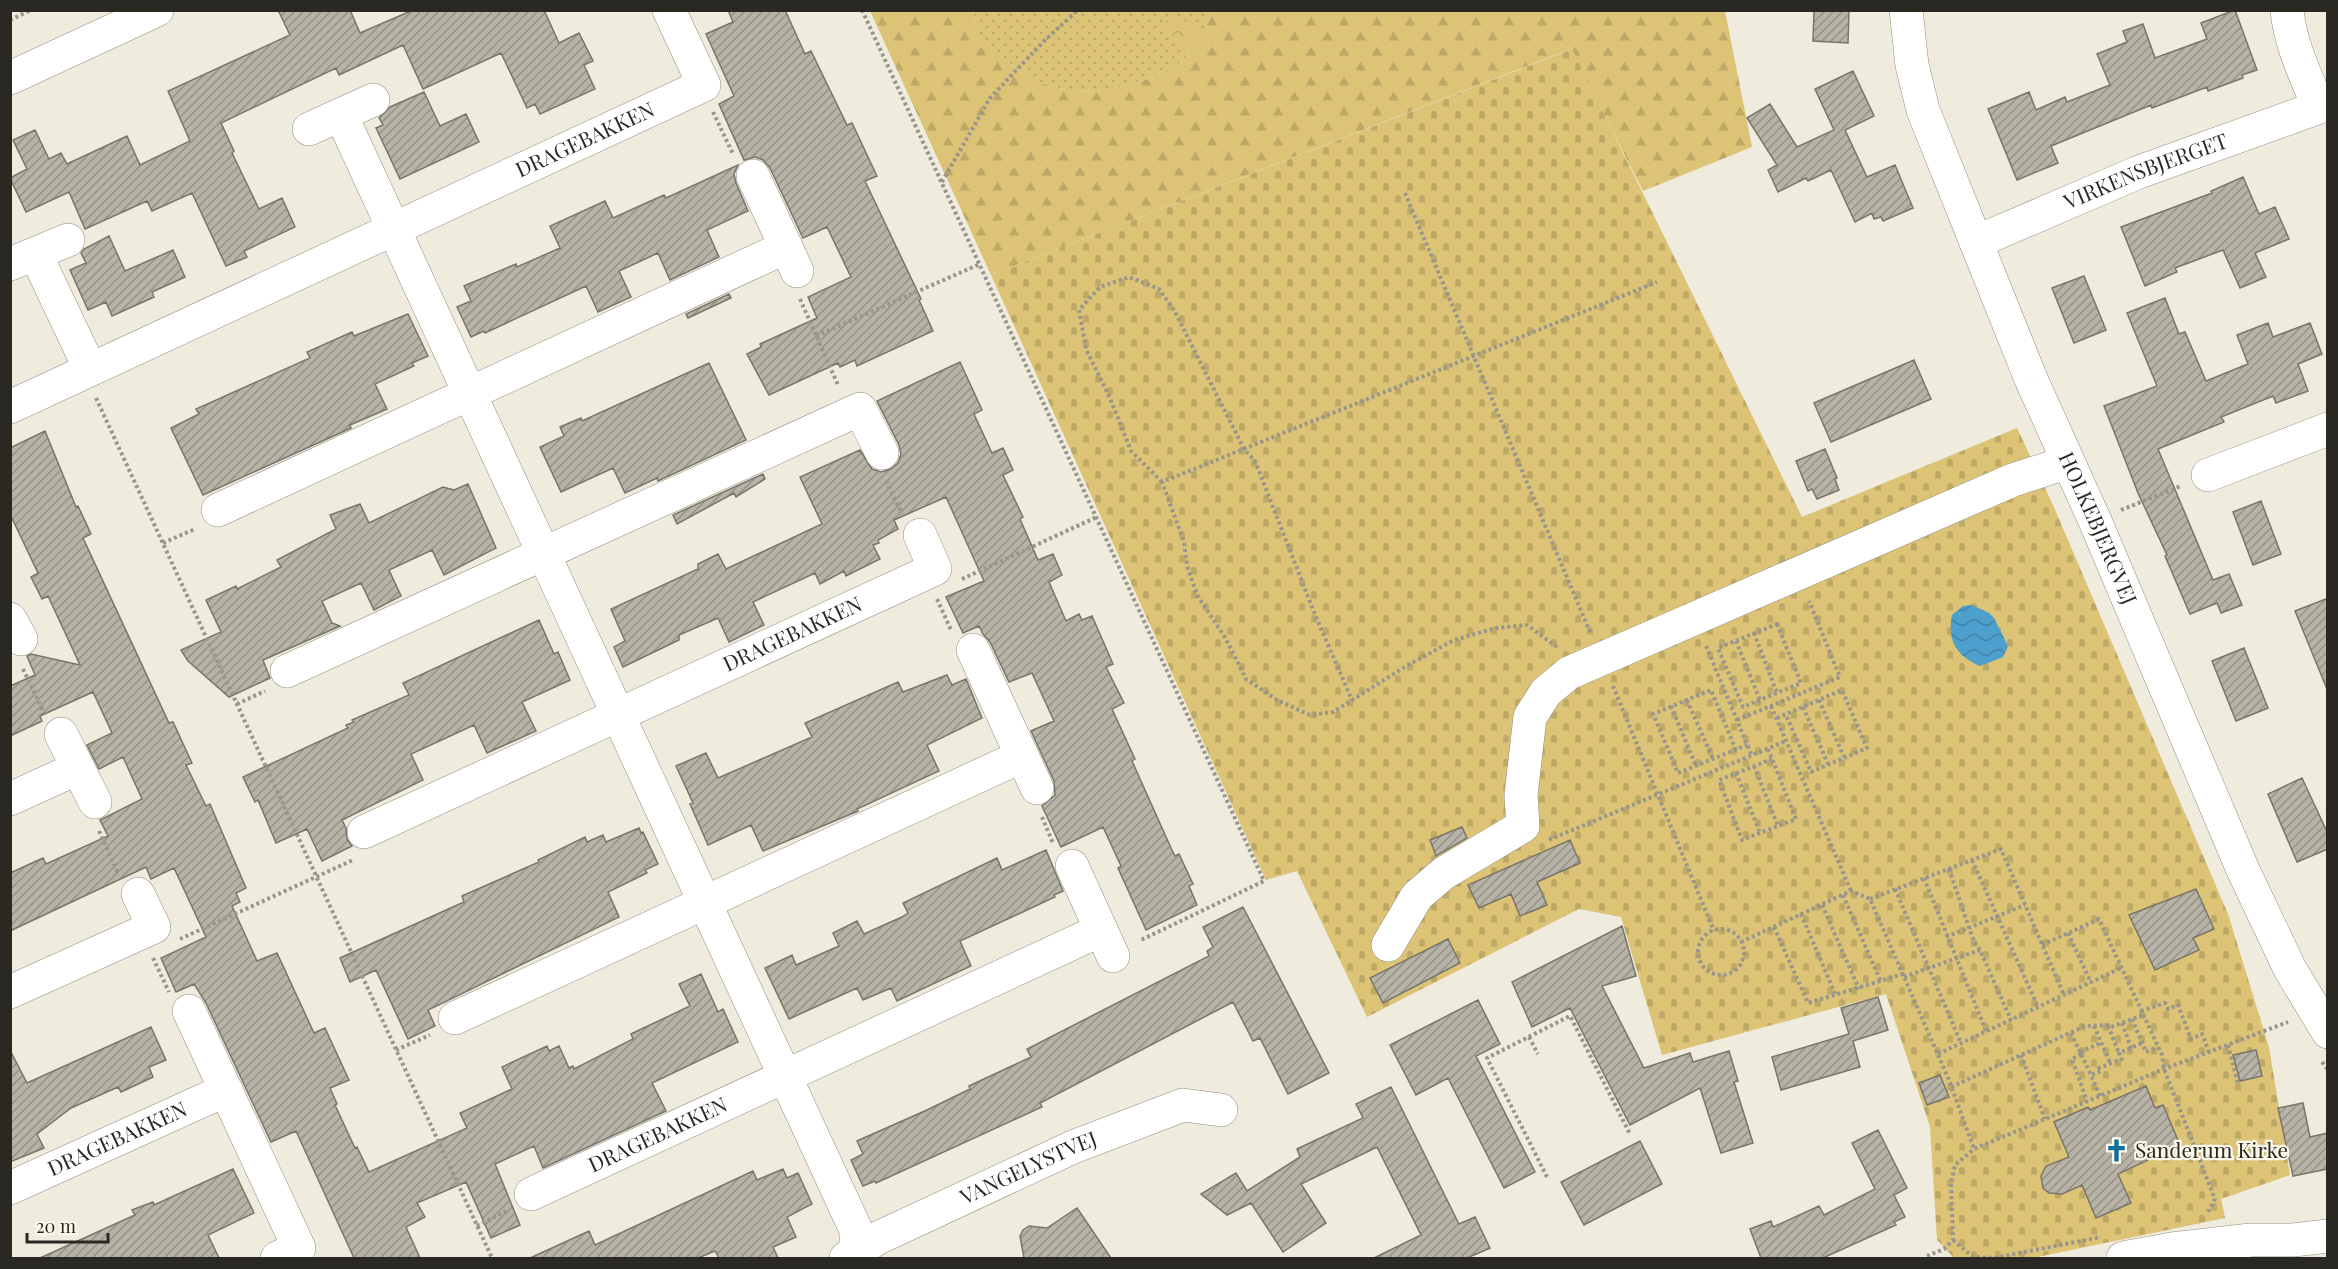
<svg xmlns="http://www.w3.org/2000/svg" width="2338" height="1269" font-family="'Playfair Display',serif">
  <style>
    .grass { fill: url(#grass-dots) }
    .forest { fill: url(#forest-firs) }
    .cemetery { fill: url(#cemetery-stones) }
    .park { fill: url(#park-crowns) }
    .water { fill: url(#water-waves) }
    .building { fill: url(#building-hatch); stroke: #797569; stroke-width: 1.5 }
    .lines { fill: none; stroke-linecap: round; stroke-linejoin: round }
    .minor-casing { stroke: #918d81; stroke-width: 34 }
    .path { stroke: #98968c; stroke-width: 4; stroke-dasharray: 3 3; stroke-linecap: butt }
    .minor { stroke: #fff; stroke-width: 33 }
    .labels { text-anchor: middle; stroke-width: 4.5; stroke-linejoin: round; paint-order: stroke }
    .street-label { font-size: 21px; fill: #292823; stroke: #fcf8ea }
    .poi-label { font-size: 21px; fill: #292823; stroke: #fcf8ea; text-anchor: start }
  </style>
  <defs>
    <pattern id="grass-dots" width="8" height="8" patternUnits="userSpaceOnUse" patternTransform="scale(1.5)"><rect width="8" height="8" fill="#dcc375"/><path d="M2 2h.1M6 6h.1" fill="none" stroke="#bda865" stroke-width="1.8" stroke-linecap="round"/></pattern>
    <pattern id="forest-firs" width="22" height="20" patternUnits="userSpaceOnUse" patternTransform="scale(1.5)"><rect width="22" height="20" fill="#dcc375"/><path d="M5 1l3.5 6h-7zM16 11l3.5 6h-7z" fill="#bda865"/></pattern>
    <pattern id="cemetery-stones" width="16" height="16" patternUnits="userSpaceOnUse" patternTransform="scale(1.5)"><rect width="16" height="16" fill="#dcc375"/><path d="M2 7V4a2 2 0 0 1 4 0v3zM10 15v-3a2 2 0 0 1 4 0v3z" fill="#bda865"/></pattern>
    <pattern id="park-crowns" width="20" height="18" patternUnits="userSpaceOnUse" patternTransform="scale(1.5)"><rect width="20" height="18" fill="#dcc375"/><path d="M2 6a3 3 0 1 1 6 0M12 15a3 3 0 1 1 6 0" fill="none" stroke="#bda865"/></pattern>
    <pattern id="water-waves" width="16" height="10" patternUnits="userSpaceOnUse" patternTransform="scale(1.5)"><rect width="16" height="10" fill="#4d9fce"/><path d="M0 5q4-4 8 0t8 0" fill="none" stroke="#4082a7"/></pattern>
    <pattern id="building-hatch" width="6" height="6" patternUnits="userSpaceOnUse" patternTransform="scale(1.5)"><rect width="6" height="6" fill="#b7b3a6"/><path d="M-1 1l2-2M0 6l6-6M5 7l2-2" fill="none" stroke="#959287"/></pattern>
  </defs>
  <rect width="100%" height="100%" fill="#efebdd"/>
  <path class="grass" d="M973 11H1211L1201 40 1180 63 1147 79 1102 92 1070 91 1030 80 1001 56 979 35Z"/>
  <path class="forest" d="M870 11H973L979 35 1001 56 1030 80 1070 91 1101 92 1147 79 1180 63 1201 40 1211 11H1725L1752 147 1643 191 1571 49 991 275Z"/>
  <path class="cemetery" d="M1572 49 1802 517 2017 428 2053 505 2228 914 2269 1047 2290 1175 2221 1199 2225 1218 2033 1258H1954L1937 1240 1930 1127 1886 994 1662 1055 1621 917 1579 909 1367 1017 1297 871 1266 880 991 275Z"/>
  <path class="park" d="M1174 13 1201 33 1181 51 1161 26Z"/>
  <path class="water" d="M1972 605 1989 613 1994 618 2008 646 2003 657 1980 666C1956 656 1947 640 1952 615L1963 606Z"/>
  <path class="building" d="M278 10H350L360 33 413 10H544L559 43 579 33 593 61 584 65 595 89 540 114 535 104 527 108 501 53 423 89 403 45 339 75 336 68 221 123 234 151 232 153 259 209 282 198 295 227 244 251 247 257 226 266 192 193 152 211 147 201 85 229 69 192 26 212 10 178 27 169 13 140 35 130 49 159 61 153 67 164 127 136 140 165 190 141 168 91 290 35Z
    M728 10H785L805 54 811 51 847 125 852 123 877 176 865 181 921 299 919 300 933 331 857 366 855 360 840 367 838 363 769 395 747 354 761 347 760 344 817 318 808 297 851 277 827 227 803 238 770 168 763 160 755 157 744 160 719 104 734 96 706 34 733 22Z
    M1814 10H1849L1848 43 1813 41Z
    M2235 10 2257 70 2242 75 2243 78 2208 91 2207 87 2152 108 2151 105 2051 146 2058 163 2017 180 1988 109 2029 92 2036 110 2065 97 2067 102 2110 85 2097 54 2127 42 2123 31 2143 24 2155 58 2207 39 2201 23Z
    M1853 71 1874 116 1845 130 1867 177 1895 165 1913 208 1883 221 1881 217 1874 219 1872 213 1855 222 1831 170 1808 181 1806 178 1778 192 1768 170 1777 165 1747 118 1770 104 1797 147 1834 130 1815 89Z
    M424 92 440 126 466 114 479 142 400 179 376 128 383 125 379 118 390 107Z
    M738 165 734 174 736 183 748 211 707 230 719 257 670 280 658 253 619 271 631 297 598 312 586 286 485 333 484 331 471 337 457 307 471 301 464 286 516 264 517 267 560 248 550 226 605 201 613 218 664 195 666 198Z
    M2243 177 2259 214 2275 207 2289 239 2255 253 2266 277 2240 288 2223 250 2175 268 2177 272 2145 286 2121 227 2212 193 2211 191Z
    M109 236 125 271 173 250 185 277 152 292 154 297 112 316 106 302 88 310 70 270 86 263 81 253 84 249Z
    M2084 276 2106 330 2074 343 2052 288Z
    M729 294 731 298 688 318 686 314Z
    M2165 298 2179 334 2185 332 2206 381 2248 364 2237 335 2268 323 2273 337 2310 323 2322 354 2298 364 2308 391 2276 403 2273 396 2221 417 2224 422 2158 449 2213 580 2229 574 2242 605 2221 613 2217 603 2190 614 2165 556 2167 555 2138 493 2104 406 2157 386 2127 313Z
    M408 314 428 356 412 363 414 366 375 384 387 409 350 425 351 428 203 495 171 428 199 414 196 409 310 358 307 352 352 332 354 336Z
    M1914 360 1931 399 1831 442 1814 403Z
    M960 362 982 410 974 414 992 453 1003 448 1013 470 1003 475 1023 517 1020 519 1038 560 1053 554 1062 575 1049 582 1066 621 1079 614 1082 620 1092 616 1113 664 1106 667 1124 703 1112 709 1135 759 1132 761 1171 848 1175 856 1179 854 1193 884 1189 886 1197 905 1146 930 1118 868 1121 866 1103 827 1061 847 1042 806 1055 795 1054 781 1031 731 1054 721 1032 673 1009 682 990 642 983 634 979 626 963 633 946 597 984 581 946 497 894 520 898 529 878 540 879 543 873 545 880 559 846 576 844 571 820 584 815 573 753 602 764 625 729 642 718 618 679 635V640L623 667 614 647 625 641 611 609 698 569V564L718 554 726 569 822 524 800 477 860 450 872 469 881 472 891 469 898 463 901 454 899 445 877 401Z
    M709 363 746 440 658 481 657 478 625 493 613 468 561 492 540 447 564 436 560 427 581 418 582 421Z
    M45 431 76 507 78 506 91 534 83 538 169 723 173 722 192 763 186 765 206 806 210 804 246 888 236 893 240 902 232 906 257 961 277 953 314 1033 325 1028 349 1080 330 1088 337 1104 335 1105 355 1148 357 1147 369 1172 467 1128 460 1113 512 1089 502 1067 547 1046 549 1051 559 1046 569 1068 573 1066 574 1069 633 1039 631 1034 690 1006 679 984 701 974 718 1012 723 1009 738 1042 652 1083 666 1111 543 1168 534 1146 495 1164 520 1225 491 1238 466 1182 417 1203 425 1217 406 1227 420 1258H354L296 1131 271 1142 206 1003 194 984 176 992 161 958 206 937 174 868 151 879 146 867 10 931V873L43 858 46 864 108 836 100 820 142 799 123 757 99 769 87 745 112 733 93 692 40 716 42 721 10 736V686L35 675 27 656 31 654 80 665 48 596 42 599 31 577 38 573 10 514V448Z
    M1825 449 1837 478 1835 479 1839 490 1817 499 1812 489 1808 491 1796 461Z
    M763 474 765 479 736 497 734 493 677 524 673 515Z
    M468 484 496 548 444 575 432 550 389 570 401 596 374 610 361 583 322 601 332 623 340 626 263 660 270 678 229 697 188 661 181 650 221 632 206 600 236 586 237 589 281 567 277 560 336 529 330 515 360 504 369 523 443 487 454 490Z
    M2261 501 2281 554 2253 565 2233 512Z
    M2328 598V689H2327L2295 611Z
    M539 620 554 654 558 652 570 680 522 702 536 731 487 753 474 725 411 754 423 780 342 820 346 828 347 839 352 846 322 861 307 829 276 843 258 800 255 802 243 777 348 728 346 725 354 722 352 720 409 695 403 683Z
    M2244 648 2268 708 2236 721 2212 661Z
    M947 675 952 685 966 679 982 718 927 745 939 771 857 809 858 811 763 851 751 825 708 845 690 804 693 803 676 766 706 753 718 778 812 737 805 723 898 682 903 692Z
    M2302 778 2328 834V849L2297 862 2268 794Z
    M1462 827 1467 838 1436 856 1430 840Z
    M639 828 641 833 643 832 658 864 645 870 647 873 608 892 619 917 428 1010 435 1026 408 1039 376 970 350 982 340 958 464 902 462 896 539 862 538 860 585 837 587 842 603 835 606 842Z
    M1570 840 1580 863 1537 882 1547 905 1520 916 1511 894 1479 908 1468 885Z
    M1046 850 1063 891 1054 895 1055 897 960 941 971 966 897 1001 891 988 863 1000 857 988 789 1019 765 968 792 955 796 965 839 946 833 933 857 921 864 934 902 917 908 913 903 903 997 858 1002 870Z
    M2196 889 2214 929 2193 938 2199 950 2155 970 2129 915Z
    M1243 907 1329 1073 1288 1094 1260 1038 1253 1041 1233 1002 1040 1103 1042 1107 876 1183 875 1181 863 1186 851 1160 863 1154 857 1141 927 1110 970 1089 969 1086 1031 1057 1027 1049 1209 956 1207 951 1213 947 1203 927Z
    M1622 926 1636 976 1602 986 1644 1068 1690 1053 1693 1062 1729 1051 1738 1081 1734 1082 1753 1143 1721 1153 1700 1088 1630 1125 1570 1008 1532 1027 1512 982Z
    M1448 939 1460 963 1383 1003 1370 978Z
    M1878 997 1888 1030 1853 1041 1860 1067 1781 1090 1772 1057 1849 1034 1841 1008Z
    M1478 1000 1500 1044 1476 1056 1535 1172 1504 1188 1448 1078 1416 1095 1390 1045Z
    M151 1027 166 1060 149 1067 153 1077 121 1092 118 1087 71 1108 37 1134 44 1148 10 1162V1050L27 1083Z
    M2256 1050 2262 1076 2240 1081 2233 1055Z
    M1940 1075 1949 1097 1927 1105 1919 1083Z
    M2146 1086 2155 1108 2163 1105 2180 1145 2118 1174 2131 1203 2096 1218 2082 1185 2062 1194 2049 1193 2043 1188 2041 1176 2046 1166 2069 1157 2054 1122 2088 1107 2090 1110Z
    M1391 1087 1459 1224 1475 1217 1490 1248 1467 1258H1374L1421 1235 1377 1147 1301 1184 1326 1223 1283 1252 1251 1203 1227 1215 1201 1194 1236 1173 1247 1191 1300 1157 1297 1149 1363 1118 1356 1104Z
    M2303 1103 2310 1137 2328 1133V1169L2293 1176 2278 1108Z
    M1878 1130 1907 1188 1894 1195 1905 1217 1894 1222 1896 1225 1823 1258H1761L1750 1229 1771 1221 1773 1227 1819 1206 1824 1215 1875 1189 1852 1143Z
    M1640 1141 1662 1184 1584 1225 1561 1182Z
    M233 1169 254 1213 208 1235 219 1258H40L135 1215 132 1210 153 1202 154 1205Z
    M783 1169 787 1178 798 1173 812 1204 787 1217 796 1237 773 1247 778 1258H719L715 1251 698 1258H530L589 1231 595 1245 753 1171 757 1180Z
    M1077 1208 1111 1258H1024L1020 1236 1023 1230 1029 1226 1047 1228Z"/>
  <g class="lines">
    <defs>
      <g id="minor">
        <path id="s1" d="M1906 10 1912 65 1923 110 2031 379 2095 521 2243 870 2290 969 2328 1032"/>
        <path d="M2287 10C2290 44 2306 76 2318 106"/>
        <path d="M10 78 157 10"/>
        <path d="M341 115 856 1230V1251"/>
        <path d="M309 129 373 100"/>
        <path d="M753 176 797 271"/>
        <path id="s2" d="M1976 242 2139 172 2328 104"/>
        <path d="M36 255 90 369"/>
        <path d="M10 264 68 240"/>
        <path id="s3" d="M10 407 704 85 669 10"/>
        <path d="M2208 475 2328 429"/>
        <path d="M218 510 786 247"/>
        <path d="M10 619 21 639"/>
        <path d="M973 650 1037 788"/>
        <path d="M287 671 860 409 882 453"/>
        <path d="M61 734 95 802"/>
        <path d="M10 799 78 768"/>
        <path id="s4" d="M364 832 935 569 920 535"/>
        <path d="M1072 866 1113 956"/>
        <path d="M1388 945 1417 896 1444 873 1523 826 1521 795 1530 717 1546 692 1569 673 2013 480 2068 462"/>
        <path d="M10 992 154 927 138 894"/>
        <path d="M189 1011 299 1248 277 1258"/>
        <path d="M455 1018 1022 756"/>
        <path id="s5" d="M10 1188 226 1090"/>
        <path id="s6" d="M531 1194 1101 930"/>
        <path id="s7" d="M846 1258 878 1238 1073 1147 1183 1105 1221 1110"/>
        <path d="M2123 1258 2172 1249 2251 1240H2293L2328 1236"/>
      </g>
    </defs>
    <use href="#minor" class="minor-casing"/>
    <path class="path" d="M862 10 1264 881 1139 941
      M10 20 31 10
      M713 112 733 154
      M942 182 990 98 1044 41 1078 10
      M1405 193 1590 632
      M800 299 838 385
      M816 336 980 264
      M96 398 492 1258
      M886 481 902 514
      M1162 482 1131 451 1110 398 1086 349 1079 310 1100 287 1129 277 1159 289 1174 310 1244 449 1255 461 1316 617 1352 700
      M2121 510 2181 486
      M163 543 195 529
      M962 579 1097 517
      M937 599 951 630
      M1777 624 1801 683 1743 707 1718 648Z
      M1754 633 1777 693
      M1736 641 1760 700
      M1706 646 1752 756
      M1557 647 1527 625 1496 628 1454 640 1408 665 1333 712 1310 715 1277 700 1246 679 1226 639 1197 595 1187 565 1184 542 1162 482 1657 282
      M23 669 43 711
      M1613 686 1714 931
      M1687 700 1713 759
      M1819 700 1844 757
      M237 704 265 691
      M1671 706 1696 766
      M1771 706 1851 891
      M1803 707 1828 764
      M1777 718 1842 690 1867 748 1811 772 1786 715
      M1737 720 1840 677 1809 601
      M1768 749 1796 819 1742 840 1719 780 1772 759
      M1736 750 1711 690 1653 714 1678 773 1747 745
      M1754 766 1778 826
      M1736 773 1760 833
      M1042 817 1053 843
      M99 831 118 873
      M1549 838 1551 839 1786 741
      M1972 860 2038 1007
      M1949 869 1974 942 1980 950 2011 1020
      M1924 878 1986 1031
      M1895 889 1961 1043
      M1843 895 1881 982
      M1870 899 2001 849 2064 995
      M1822 905 1859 989
      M1801 914 1836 996
      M1774 927 1808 1003 1903 974
      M1698 952a23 23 0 1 1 46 0a23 23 0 1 1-46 0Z
      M2068 933 2091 983
      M1946 937 2025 905
      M180 939 353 860
      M1741 942 1851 891 1870 899 1949 1080 1974 1149
      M2042 945 2099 919 2162 1055 2164 1069 2215 1199 2207 1214
      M153 958 169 992
      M1904 977 1980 950
      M2141 1011 2165 1003 2168 1009 2178 1005 2191 1039 2202 1034 2209 1052
      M2132 1019 2146 1052 2158 1047
      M2122 1023 2131 1048
      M2094 1026 2110 1063
      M2108 1026 2119 1053
      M2071 1033 2091 1075
      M1529 1037 1538 1054
      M2228 1045 2238 1083
      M396 1050 430 1035
      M2080 1052 2101 1043
      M1938 1054 2121 968
      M2081 1054 2072 1059 2087 1101
      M2021 1055 2045 1119
      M2322 1062 2328 1070
      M1951 1087 2085 1026 2107 1025 2111 1027 2143 1015
      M2100 1096 2091 1075 2101 1071 2099 1068 2122 1059 2119 1053 2142 1043
      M1547 1177 1487 1058 1570 1016 1630 1134
      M477 1226 506 1211
      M1953 1240 1973 1257 1994 1258 2101 1237
      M1927 1256 1944 1249 1953 1240 1951 1184 1955 1165 1974 1149 2164 1069 2288 1022"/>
    <use href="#minor" class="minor"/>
  </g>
  <defs>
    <symbol id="church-bare" viewBox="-9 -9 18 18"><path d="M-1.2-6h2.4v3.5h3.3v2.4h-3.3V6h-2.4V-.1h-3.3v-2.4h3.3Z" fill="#0e6f9d" stroke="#fcf8ea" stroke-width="2.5" paint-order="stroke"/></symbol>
  </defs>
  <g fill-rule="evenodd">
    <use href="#church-bare" x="2100" y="1134" width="33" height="33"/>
  </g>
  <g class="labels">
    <g class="street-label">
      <text dy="7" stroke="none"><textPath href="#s3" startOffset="634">DRAGEBAKKEN</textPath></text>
      <text dy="7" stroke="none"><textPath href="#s2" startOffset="184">VIRKENSBJERGET</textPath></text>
      <text dy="7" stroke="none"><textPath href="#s1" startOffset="555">HOLKEBJERGVEJ</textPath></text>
      <text dy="7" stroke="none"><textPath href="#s4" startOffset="472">DRAGEBAKKEN</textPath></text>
      <text dy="7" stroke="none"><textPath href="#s6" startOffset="140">DRAGEBAKKEN</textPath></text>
      <text dy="7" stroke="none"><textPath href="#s5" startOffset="118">DRAGEBAKKEN</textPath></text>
      <text dy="7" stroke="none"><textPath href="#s7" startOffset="204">VANGELYSTVEJ</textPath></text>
    </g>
    <g class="poi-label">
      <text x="2135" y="1158">Sanderum Kirke</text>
    </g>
  </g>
  <rect width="2338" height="1269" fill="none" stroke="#292823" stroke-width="24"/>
  <path d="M27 1233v9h81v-9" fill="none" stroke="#292823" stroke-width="3"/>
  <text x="36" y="1233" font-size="18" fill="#292823" stroke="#fcf8ea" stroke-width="4.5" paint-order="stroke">20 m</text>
</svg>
